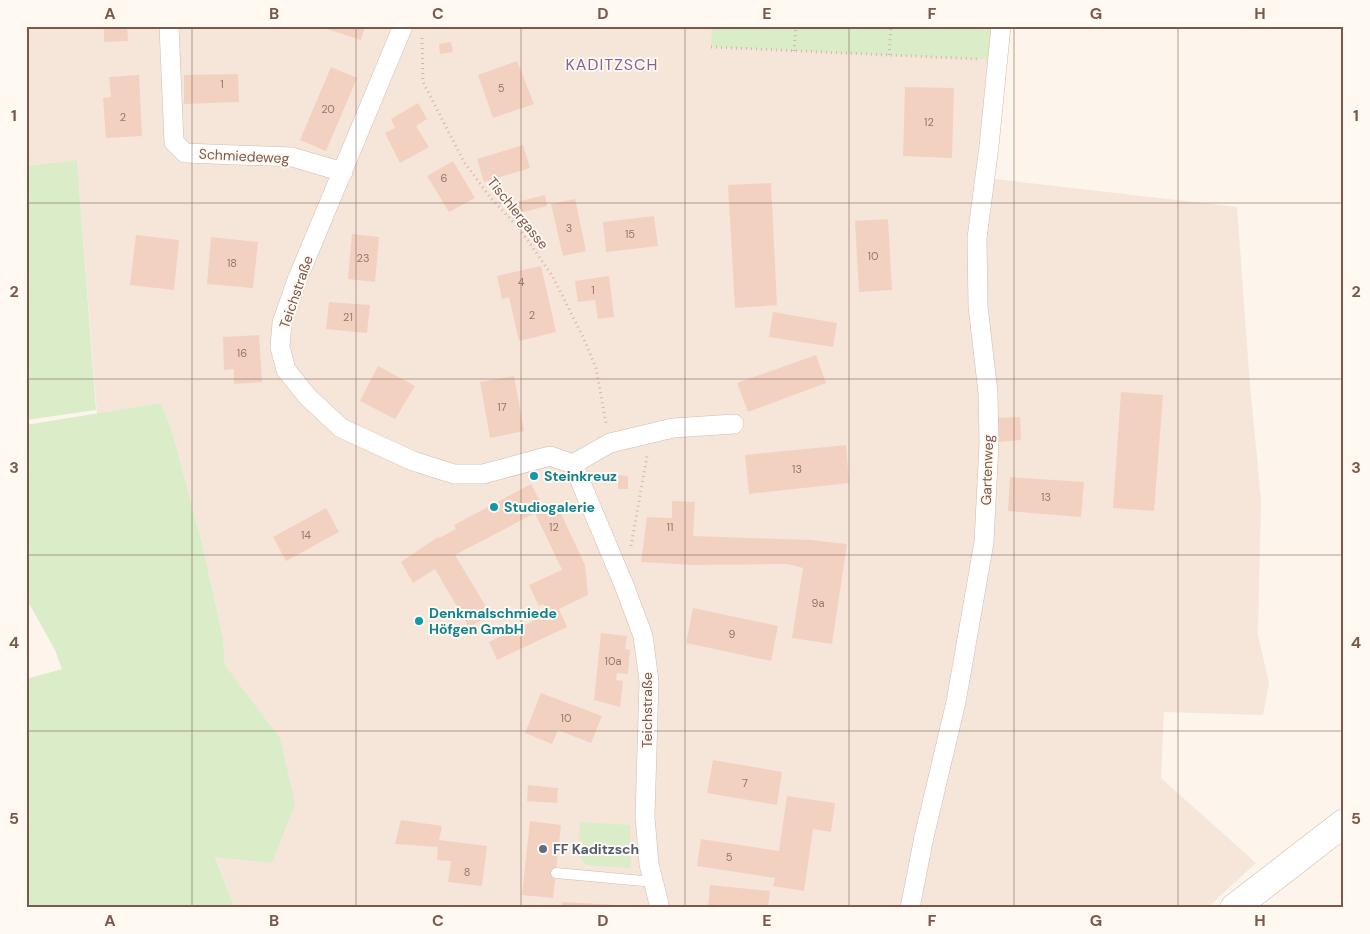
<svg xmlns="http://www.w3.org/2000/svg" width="1370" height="934" font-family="'DM Sans',sans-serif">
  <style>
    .residential { fill: #f5e6d9 }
    .green { fill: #daecc8 }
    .building { fill: #f3d1c1 }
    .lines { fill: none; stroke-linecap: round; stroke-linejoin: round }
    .lane-casing { stroke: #d1bbaf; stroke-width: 11 }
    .street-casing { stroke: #d1bbaf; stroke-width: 20 }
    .secondary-casing { stroke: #d6bdaf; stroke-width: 29 }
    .path { stroke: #d9b4a4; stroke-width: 3; stroke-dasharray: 1 4; stroke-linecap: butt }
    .lane { stroke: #fff; stroke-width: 10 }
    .street { stroke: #fff; stroke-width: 19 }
    .secondary { stroke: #fff; stroke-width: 28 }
    .grid { fill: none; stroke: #7a584c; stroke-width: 1; stroke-opacity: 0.55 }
    .culture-dot { fill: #0f9aa8; stroke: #fff9f2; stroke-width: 2 }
    .service-dot { fill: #5c6f8a; stroke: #fff9f2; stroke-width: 2 }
    .labels { text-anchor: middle; stroke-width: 4; stroke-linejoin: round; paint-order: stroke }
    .number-label { font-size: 11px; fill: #987669 }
    .street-label { font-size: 14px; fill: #7a584c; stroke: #fff9f2 }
    .culture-label { font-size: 14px; font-weight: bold; fill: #0d838f; stroke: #fff9f2; text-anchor: start }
    .service-label { font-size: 14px; font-weight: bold; fill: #4e5e75; stroke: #fff9f2; text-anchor: start }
    .quarter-label { font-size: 16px; letter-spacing: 1px; fill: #806595; stroke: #fff9f2 }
    .neatline { fill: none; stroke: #7a584c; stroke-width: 2 }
    .grid-label { font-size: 16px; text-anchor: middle; font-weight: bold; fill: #7a584c }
  </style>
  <rect width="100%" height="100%" fill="#fdf4eb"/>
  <path class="residential" d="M26 26H1001L985 178 1237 207 1250 386 1261 499 1258 635 1269 683 1263 715 1164 712 1161 778 1256 863 1207 908H235L215 856 280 738 225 665 223 638 201 539 171 428 161 403 97 414 77 160 26 166Z"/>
  <path class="green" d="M712 26H1001L998 60 711 47Z
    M77 160 96 410 26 420V166Z
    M161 403 171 428 201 539 223 638 225 665 280 738 295 804 272 863 215 857 235 908H26V679L62 669 55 650 26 598V425Z
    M580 822 630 825 631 868 586 865 578 854Z"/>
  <path class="building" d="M104 26H127L128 41 104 42Z
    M318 26H365L361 40Z
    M451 42 453 52 440 54 439 44Z
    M517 61 534 104 493 118 478 75Z
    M331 67 357 78 326 151 300 140Z
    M238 74 239 102 184 104V75Z
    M139 75 142 136 106 138 103 98 111 97 109 77Z
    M905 87 954 88 952 158 903 156Z
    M418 103 427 119 416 126 429 147 400 163 385 133 395 128 391 119Z
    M523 145 530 168 484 182 477 159Z
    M453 161 475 198 449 212 427 176Z
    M771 183 777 305 735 308 728 185Z
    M545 195 547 206 516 214 513 203Z
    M575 199 586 251 563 256 551 204Z
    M654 216 658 246 606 252 603 222Z
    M888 219 892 290 859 292 855 221Z
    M352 234 379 237 375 282 348 279Z
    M136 235 179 240 174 290 130 285Z
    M211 237 258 242 253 288 207 284Z
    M541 266 556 332 519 341 509 297 502 299 497 276Z
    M609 276 614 317 598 319 595 300 578 302 575 281Z
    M329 302 370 305 367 333 326 329Z
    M773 312 837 323 833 347 769 337Z
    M259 335 262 382 234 384V369L224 370 223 337Z
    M816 355 826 383 748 412 737 383Z
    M378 366 415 386 395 419 360 401Z
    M514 376 524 431 490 438 480 382Z
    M1121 392 1163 395 1154 511 1113 508Z
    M1020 417 1021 440 999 442 998 418Z
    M846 445 849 483 749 494 745 455Z
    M618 475 628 476V489H618Z
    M1010 477 1084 482 1081 517 1008 511Z
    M531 484 544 509 556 503 585 565 588 595 559 609 567 627 497 660 489 642 548 614 543 604 539 606 529 585 562 570 535 513 455 555 491 615 469 627 435 569 413 583 401 562 438 537 439 538 456 529 454 525Z
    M672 501 695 502 693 536 811 540 847 544 832 644 792 638 803 568 787 564 692 565 641 562 647 517 672 518Z
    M326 508 339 532 286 561 273 537Z
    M693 608 778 626 771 661 686 643Z
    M601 633 627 636 625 649 630 650 628 674 617 673 616 680 623 681 620 707 594 700Z
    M541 693 602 716 591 743 558 730 552 744 525 733Z
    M713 760 782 772 777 805 707 793Z
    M528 785 558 788 557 803 527 801Z
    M787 796 835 803 831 832 813 829 804 891 773 886 775 878 697 866 701 839 779 851Z
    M401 820 442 826 439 840 487 846 482 886 448 882 451 861 437 860 438 847 395 844Z
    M530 821 561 825 553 898 522 895Z
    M710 885 770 891 768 908H708Z
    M562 902 617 905V908H561Z"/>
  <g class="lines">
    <defs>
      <path id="lane" d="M556 873 654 882"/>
      <path id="street" d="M169 26 174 142 185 153 292 157 343 172
        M403 26 297 280 282 323 280 347 286 370 307 396 341 428 413 461 454 474H483L550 456 573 464 624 585 643 636 649 681 645 817 649 864 660 908
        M573 464 610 443 673 428 734 424
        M910 908 924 837 956 702 984 542 989 443 988 393 978 306 977 238 989 146 1001 26"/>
      <path id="secondary" d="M1234 908 1344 823"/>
    </defs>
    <use href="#lane" class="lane-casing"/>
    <use href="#street" class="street-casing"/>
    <use href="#secondary" class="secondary-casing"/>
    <path class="path" d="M422 38 423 82 464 162 490 197 519 228 553 277 583 337 596 368 606 423
      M711 47 977 59
      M794 51 796 26
      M889 55 891 26
      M631 546 647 456"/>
    <use href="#lane" class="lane"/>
    <use href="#street" class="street"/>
    <use href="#secondary" class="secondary"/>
  </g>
  <path class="grid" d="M192 26V908M356 26V908M521 26V908M685 26V908M849 26V908M1014 26V908M1178 26V908M26 203H1344M26 379H1344M26 555H1344M26 731H1344"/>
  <g class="culture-dot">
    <circle cx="534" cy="476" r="5"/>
    <circle cx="494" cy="507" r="5"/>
    <circle cx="419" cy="621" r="5"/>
  </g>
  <circle class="service-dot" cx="543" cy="849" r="5"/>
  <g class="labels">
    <g class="number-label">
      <text x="222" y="88">1</text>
      <text x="501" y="92">5</text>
      <text x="328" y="113">20</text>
      <text x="123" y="121">2</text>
      <text x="929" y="126">12</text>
      <text x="444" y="182">6</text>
      <text x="569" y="232">3</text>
      <text x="630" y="238">15</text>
      <text x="873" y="260">10</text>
      <text x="363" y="262">23</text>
      <text x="232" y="267">18</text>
      <text x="521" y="286">4</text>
      <text x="593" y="294">1</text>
      <text x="532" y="319">2</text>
      <text x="348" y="321">21</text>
      <text x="242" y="357">16</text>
      <text x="502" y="411">17</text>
      <text x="797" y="473">13</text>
      <text x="1046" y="501">13</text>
      <text x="554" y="531">12</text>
      <text x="670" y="531">11</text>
      <text x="306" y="539">14</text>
      <text x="818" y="607">9a</text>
      <text x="732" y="638">9</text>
      <text x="613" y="665">10a</text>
      <text x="566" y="722">10</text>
      <text x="745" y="787">7</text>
      <text x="729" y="861">5</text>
      <text x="467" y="876">8</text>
    </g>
    <g class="street-label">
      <text transform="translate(244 156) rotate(3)" y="5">Schmiedeweg</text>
      <text transform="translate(518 213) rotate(51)" y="5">Tischlergasse</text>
      <text transform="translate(296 292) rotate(-71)" y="5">Teichstraße</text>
      <text transform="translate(987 470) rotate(-88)" y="5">Gartenweg</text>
      <text transform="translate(647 710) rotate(-90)" y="5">Teichstraße</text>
    </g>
    <g class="culture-label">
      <text x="544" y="481">Steinkreuz</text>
      <text x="504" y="512">Studiogalerie</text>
      <text x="429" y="618">Denkmalschmiede<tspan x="429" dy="16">Höfgen GmbH</tspan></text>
    </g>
    <g class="service-label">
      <text x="553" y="854">FF Kaditzsch</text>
    </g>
    <g class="quarter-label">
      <text x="612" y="70">KADITZSCH</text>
    </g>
  </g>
  <rect width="1370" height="934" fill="none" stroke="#fff9f2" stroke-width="55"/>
  <rect x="28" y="28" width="1314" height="878" class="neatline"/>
  <g class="grid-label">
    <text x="110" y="19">A</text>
    <text x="274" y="19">B</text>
    <text x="438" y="19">C</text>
    <text x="603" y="19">D</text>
    <text x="767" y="19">E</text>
    <text x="932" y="19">F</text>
    <text x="1096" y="19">G</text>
    <text x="1260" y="19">H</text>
    <text x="14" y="121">1</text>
    <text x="1356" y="121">1</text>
    <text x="14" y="297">2</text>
    <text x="1356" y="297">2</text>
    <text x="14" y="473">3</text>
    <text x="1356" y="473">3</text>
    <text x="14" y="648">4</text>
    <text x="1356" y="648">4</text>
    <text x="14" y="824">5</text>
    <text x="1356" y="824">5</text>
    <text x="110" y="926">A</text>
    <text x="274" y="926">B</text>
    <text x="438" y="926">C</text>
    <text x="603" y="926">D</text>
    <text x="767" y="926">E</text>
    <text x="932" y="926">F</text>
    <text x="1096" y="926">G</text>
    <text x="1260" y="926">H</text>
  </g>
</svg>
